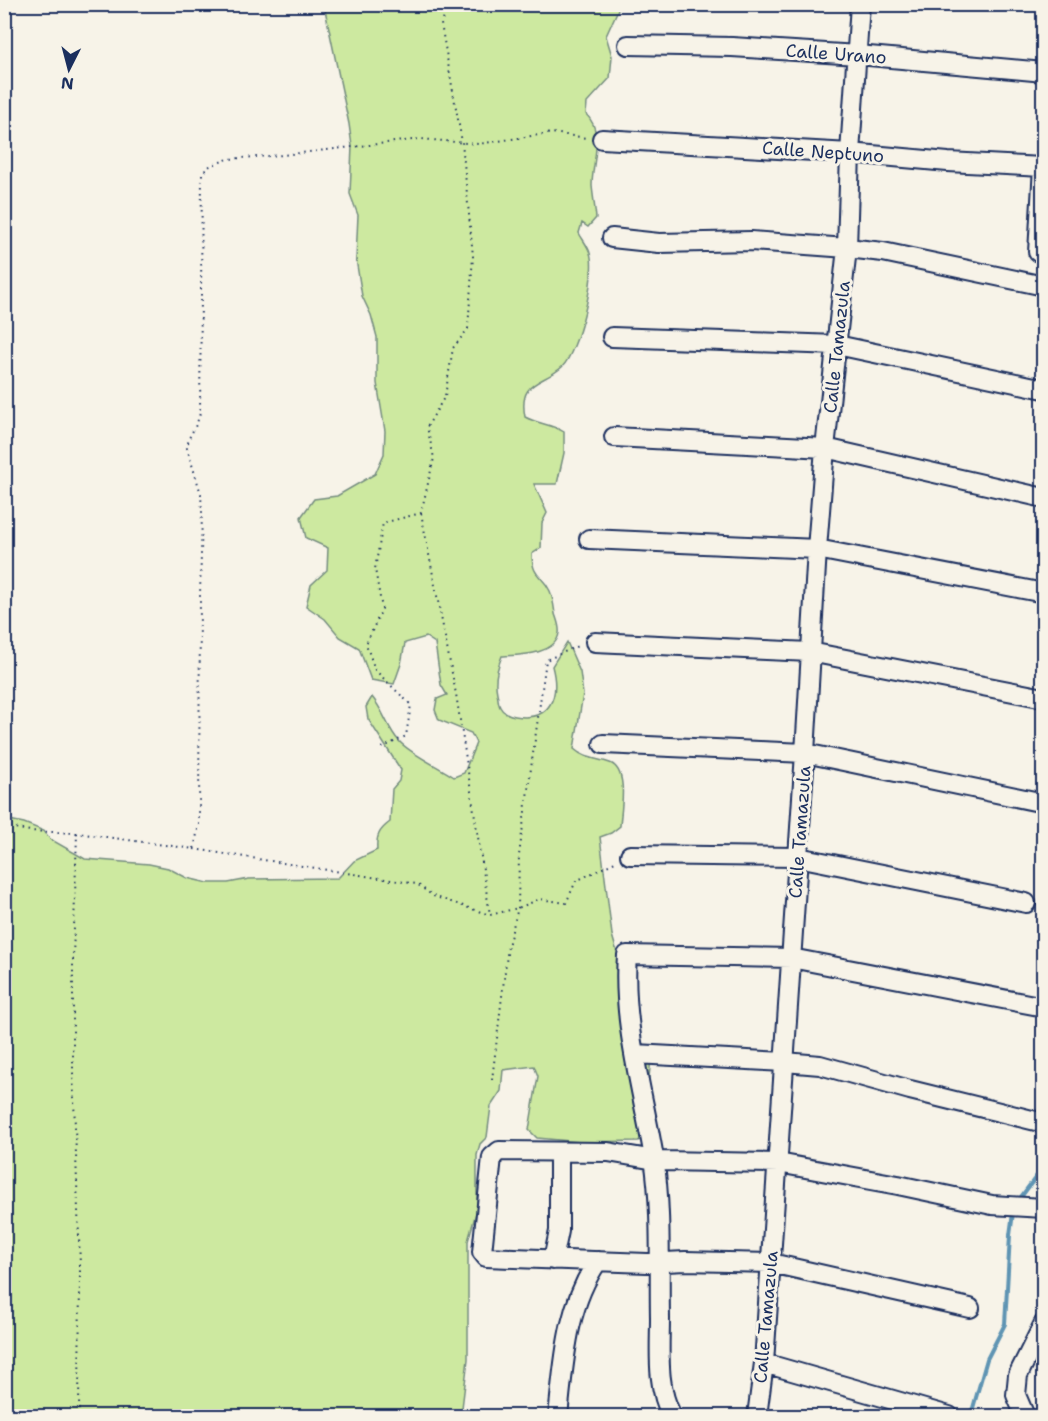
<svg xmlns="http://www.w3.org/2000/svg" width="1048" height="1421" font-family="'Shantell Sans',sans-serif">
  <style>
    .green { fill: #cde9a0; stroke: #748c7f; stroke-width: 1.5 }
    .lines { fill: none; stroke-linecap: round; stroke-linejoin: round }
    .stream { stroke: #5e94b3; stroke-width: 4 }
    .minor-casing { stroke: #1b2f5e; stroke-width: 22 }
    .path { stroke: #1b2f5e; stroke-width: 2; stroke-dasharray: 1.5 4.5; stroke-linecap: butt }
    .minor { stroke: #f7f3e8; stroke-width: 18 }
    .labels { text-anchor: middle; stroke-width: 6; stroke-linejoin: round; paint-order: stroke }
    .street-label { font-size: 18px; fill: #1b2f5e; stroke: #f7f3e8 }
  </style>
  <rect width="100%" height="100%" fill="#f7f3e8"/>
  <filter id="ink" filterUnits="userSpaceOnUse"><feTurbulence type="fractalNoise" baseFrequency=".0167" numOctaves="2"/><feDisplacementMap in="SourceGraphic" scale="12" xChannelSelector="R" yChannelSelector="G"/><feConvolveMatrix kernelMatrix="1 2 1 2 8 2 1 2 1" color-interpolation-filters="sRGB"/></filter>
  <g filter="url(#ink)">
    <path class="green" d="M520 4 558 8 563 5H620L606 36 612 56 610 78 587 103 586 114C605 133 592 161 592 186 593 196 595 208 596 218L588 227 582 223 579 233C582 239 588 246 590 253 597 274 578 352 562 367 542 385 518 380 525 417 538 424 552 424 564 432V453L557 484H534L547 513 542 523 541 548 532 554C532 578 543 575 550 591 553 598 554 607 555 614 557 620 560 627 559 633 556 655 519 655 502 656 497 668 494 680 497 693 498 697 498 703 500 707 503 713 509 715 515 716 551 722 560 696 552 666L567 642 580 672 583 694 574 749C585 759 596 758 610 763 629 770 621 810 620 826L611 833 600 837 612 935 621 966 634 1034 649 1050 651 1059 648 1086 658 1128 649 1137 638 1141 581 1142 537 1138 529 1130 538 1076 534 1066 503 1070 501 1091 491 1106 487 1137 480 1144 477 1155V1209L468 1241V1359L461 1416H5L4 819 24 823 44 831 50 839 85 859 149 864 168 868 187 878 208 883H228L249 879 338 878 354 861 377 850C376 836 379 830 390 822L392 789 399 781 401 770 368 719 366 707 372 697C384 711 387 728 399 741 409 753 439 767 454 777L464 773 476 743 471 733 439 720 435 710 437 699 447 695 441 685 435 643 426 637 405 643 401 664 394 684 371 680 359 648 340 637 325 619 306 606 311 585 327 570 328 548 306 538 301 517 314 499 337 496 375 474 384 454 385 431 377 383V337L371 315 362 296 356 259 358 215 350 194 352 146 349 124 324 5Z"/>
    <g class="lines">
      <path class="stream" d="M1018 1201 1044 1166
        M968 1416 973 1408 987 1359 1005 1324 1010 1235 1013 1213"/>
      <defs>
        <path id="minor" d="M628 45 732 47 858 55 1044 72
          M602 139 850 153 948 162 1043 167 1038 252
          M612 238 659 243 751 241 847 248 883 252 1044 286
          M612 337 837 345 1044 389
          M614 437 825 448 1044 498
          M589 539 817 549 1044 593
          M595 642 810 652 1044 698
          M603 744 805 753 1044 803
          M630 855 798 857 1026 903
          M635 1054 785 1062 820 1065 910 1090 1044 1123
          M553 1260 559 1231V1152
          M970 1308 771 1263 685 1261 647 1263 486 1257 482 1252 492 1157 499 1151 608 1152 661 1161 778 1163 898 1185 992 1205 1044 1208
          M764 1363 949 1416
          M558 1416C564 1364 566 1306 598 1261
          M672 1416C656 1387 660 1350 660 1318 659 1265 662 1211 654 1158 643 1091 622 1024 627 955L791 958 1044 1007
          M757 1416 764 1363 805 753 817 549 825 448 847 248 850 153 860 4
          M1025 1416 1016 1395 1018 1375 1044 1323"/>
      </defs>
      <use href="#minor" class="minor-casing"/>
      <path class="path" d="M421 513 456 694 490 915
        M382 748 406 736 411 705 375 670 366 644 382 609 375 569 383 523 421 513 434 458 427 427 445 396 453 348 468 329 473 256 462 142 441 24 451 4
        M4 826 30 831 77 833
        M194 849 417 884 433 896 490 915 518 908 540 899 566 903 576 881 617 861
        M492 1080 508 946 518 908 519 855 546 660 580 645
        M79 1416 80 1265 73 1072V959L77 833 194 849 199 824 200 596 202 512 201 494 187 448 189 438 197 423 200 413 202 173 210 166 228 159 283 155 421 139 478 144 552 133 587 138"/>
      <use href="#minor" class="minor"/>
    </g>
  </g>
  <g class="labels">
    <g class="street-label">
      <text transform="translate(836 54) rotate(4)" y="6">Calle Urano</text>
      <text transform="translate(823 152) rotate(4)" y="6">Calle Neptuno</text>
      <text transform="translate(837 347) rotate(-84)" y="6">Calle Tamazula</text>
      <text transform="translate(800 832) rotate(-86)" y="6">Calle Tamazula</text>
      <text transform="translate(766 1317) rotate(-85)" y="6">Calle Tamazula</text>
    </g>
  </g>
  <rect width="1048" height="1421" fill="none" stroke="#f7f3e8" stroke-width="24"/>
  <rect x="12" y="12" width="1024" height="1397" fill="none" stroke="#1b2f5e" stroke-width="2" filter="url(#ink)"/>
  <g transform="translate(69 69) rotate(186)" stroke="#f7f3e8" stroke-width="4.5" paint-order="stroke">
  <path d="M0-4.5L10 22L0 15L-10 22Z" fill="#1b2f5e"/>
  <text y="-9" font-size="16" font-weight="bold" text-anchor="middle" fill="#1b2f5e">N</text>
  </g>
</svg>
